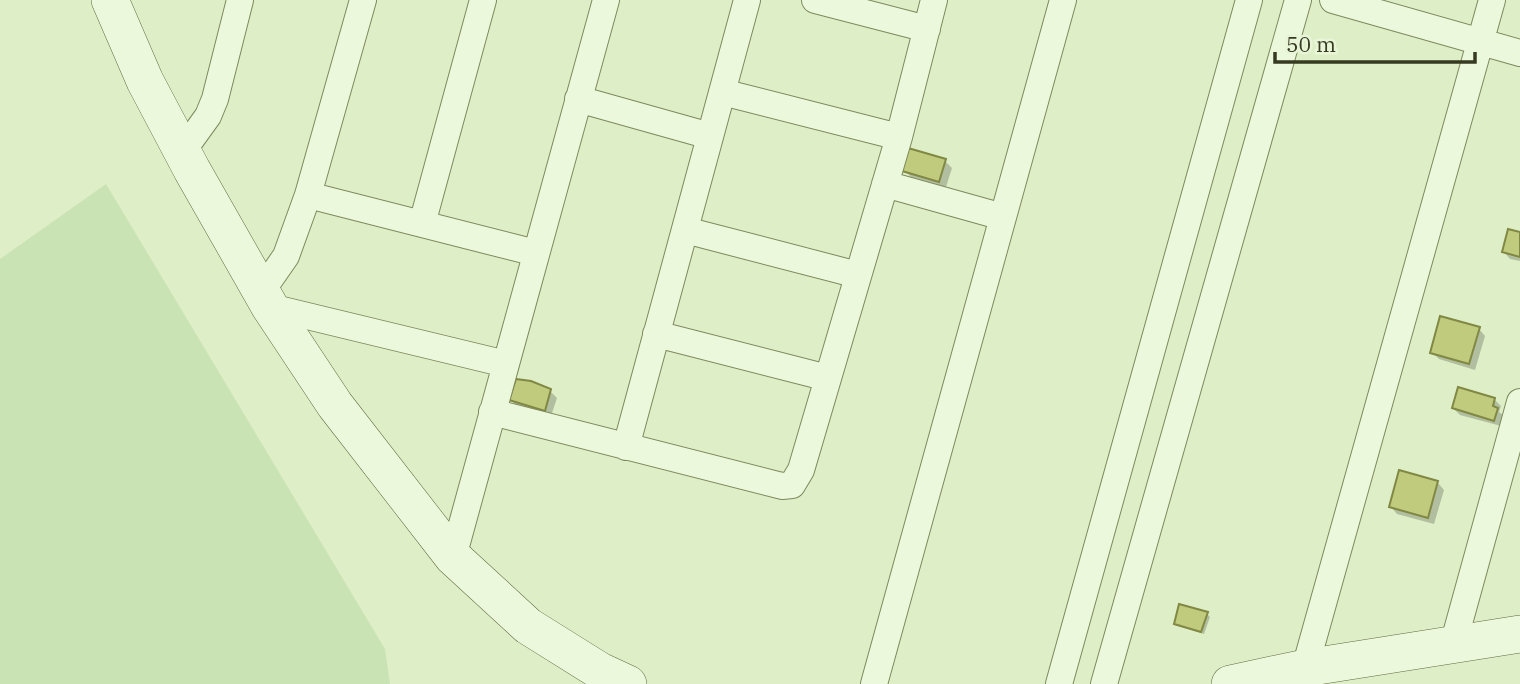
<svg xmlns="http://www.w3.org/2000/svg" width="1520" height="684" font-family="'IBM Plex Serif',serif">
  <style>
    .farmland { fill: #cae3b5 }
    .shadow { fill: #0003 }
    .building { fill: #c1cb7e; stroke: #818843; stroke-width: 2 }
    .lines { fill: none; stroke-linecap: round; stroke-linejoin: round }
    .street-casing { stroke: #7e895d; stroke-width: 28 }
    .secondary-casing { stroke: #626b40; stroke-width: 38 }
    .street { stroke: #ecf8db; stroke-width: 26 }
    .secondary { stroke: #ecf8db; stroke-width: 37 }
  </style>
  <rect width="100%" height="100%" fill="#deeec7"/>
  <path class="farmland" d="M106 184 385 649 390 684H0V259Z"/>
  <path class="shadow" d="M945 161 952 168 946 187 911 177 904 170Z
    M1520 234V261L1510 259 1504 252Z
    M1479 329 1485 336 1475 370 1439 359 1432 352Z
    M550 391 557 398 551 416 518 407 511 400Z
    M1494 399 1501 406 1499 412 1504 416 1501 426 1460 415 1453 408Z
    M1401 472 1438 483 1444 490 1434 524 1397 514 1391 507Z
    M1207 614 1210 617 1204 634 1178 626 1175 623Z"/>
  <path class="building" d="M908 148 946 159 939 182 902 171Z
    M1508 229 1520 232V257L1502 252Z
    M1440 316 1480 327 1469 364 1430 353Z
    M516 379 531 381 551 389 545 411 509 400Z
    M1458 387 1495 398 1493 406 1498 408 1494 421 1452 408Z
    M1399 470 1438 481 1428 518 1389 507Z
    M1179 604 1208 612 1201 632 1174 624Z"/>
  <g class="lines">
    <defs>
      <path id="street" d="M815 0 927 29
        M1333 0 1520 53
        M722 92 899 137
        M578 99 710 136
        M182 152 208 116 215 99 240 0
        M885 184 1003 217
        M308 195 536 253
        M422 224 483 0
        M685 230 858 275
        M261 292 286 256 308 195 363 0
        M270 307 506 364
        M656 334 828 378
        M492 412 782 486 792 485 801 470 899 137 934 0
        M626 447 747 0
        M453 557 606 0
        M1453 645 1520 402
        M1305 668 1492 0
        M874 684 1063 0
        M1059 684 1249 0
        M1104 684 1298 0"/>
      <path id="secondary" d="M110 0 145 81 192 170 270 307 335 405 453 557 528 626 600 671 628 684
        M1230 684 1305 668 1520 634"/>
    </defs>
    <use href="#street" class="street-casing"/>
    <use href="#secondary" class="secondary-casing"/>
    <use href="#street" class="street"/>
    <use href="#secondary" class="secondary"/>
  </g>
  <path d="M1275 52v10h200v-10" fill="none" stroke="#353a20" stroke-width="3.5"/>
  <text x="1286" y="52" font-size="21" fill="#353a20" stroke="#e8f5d7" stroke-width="5" paint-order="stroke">50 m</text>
</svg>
